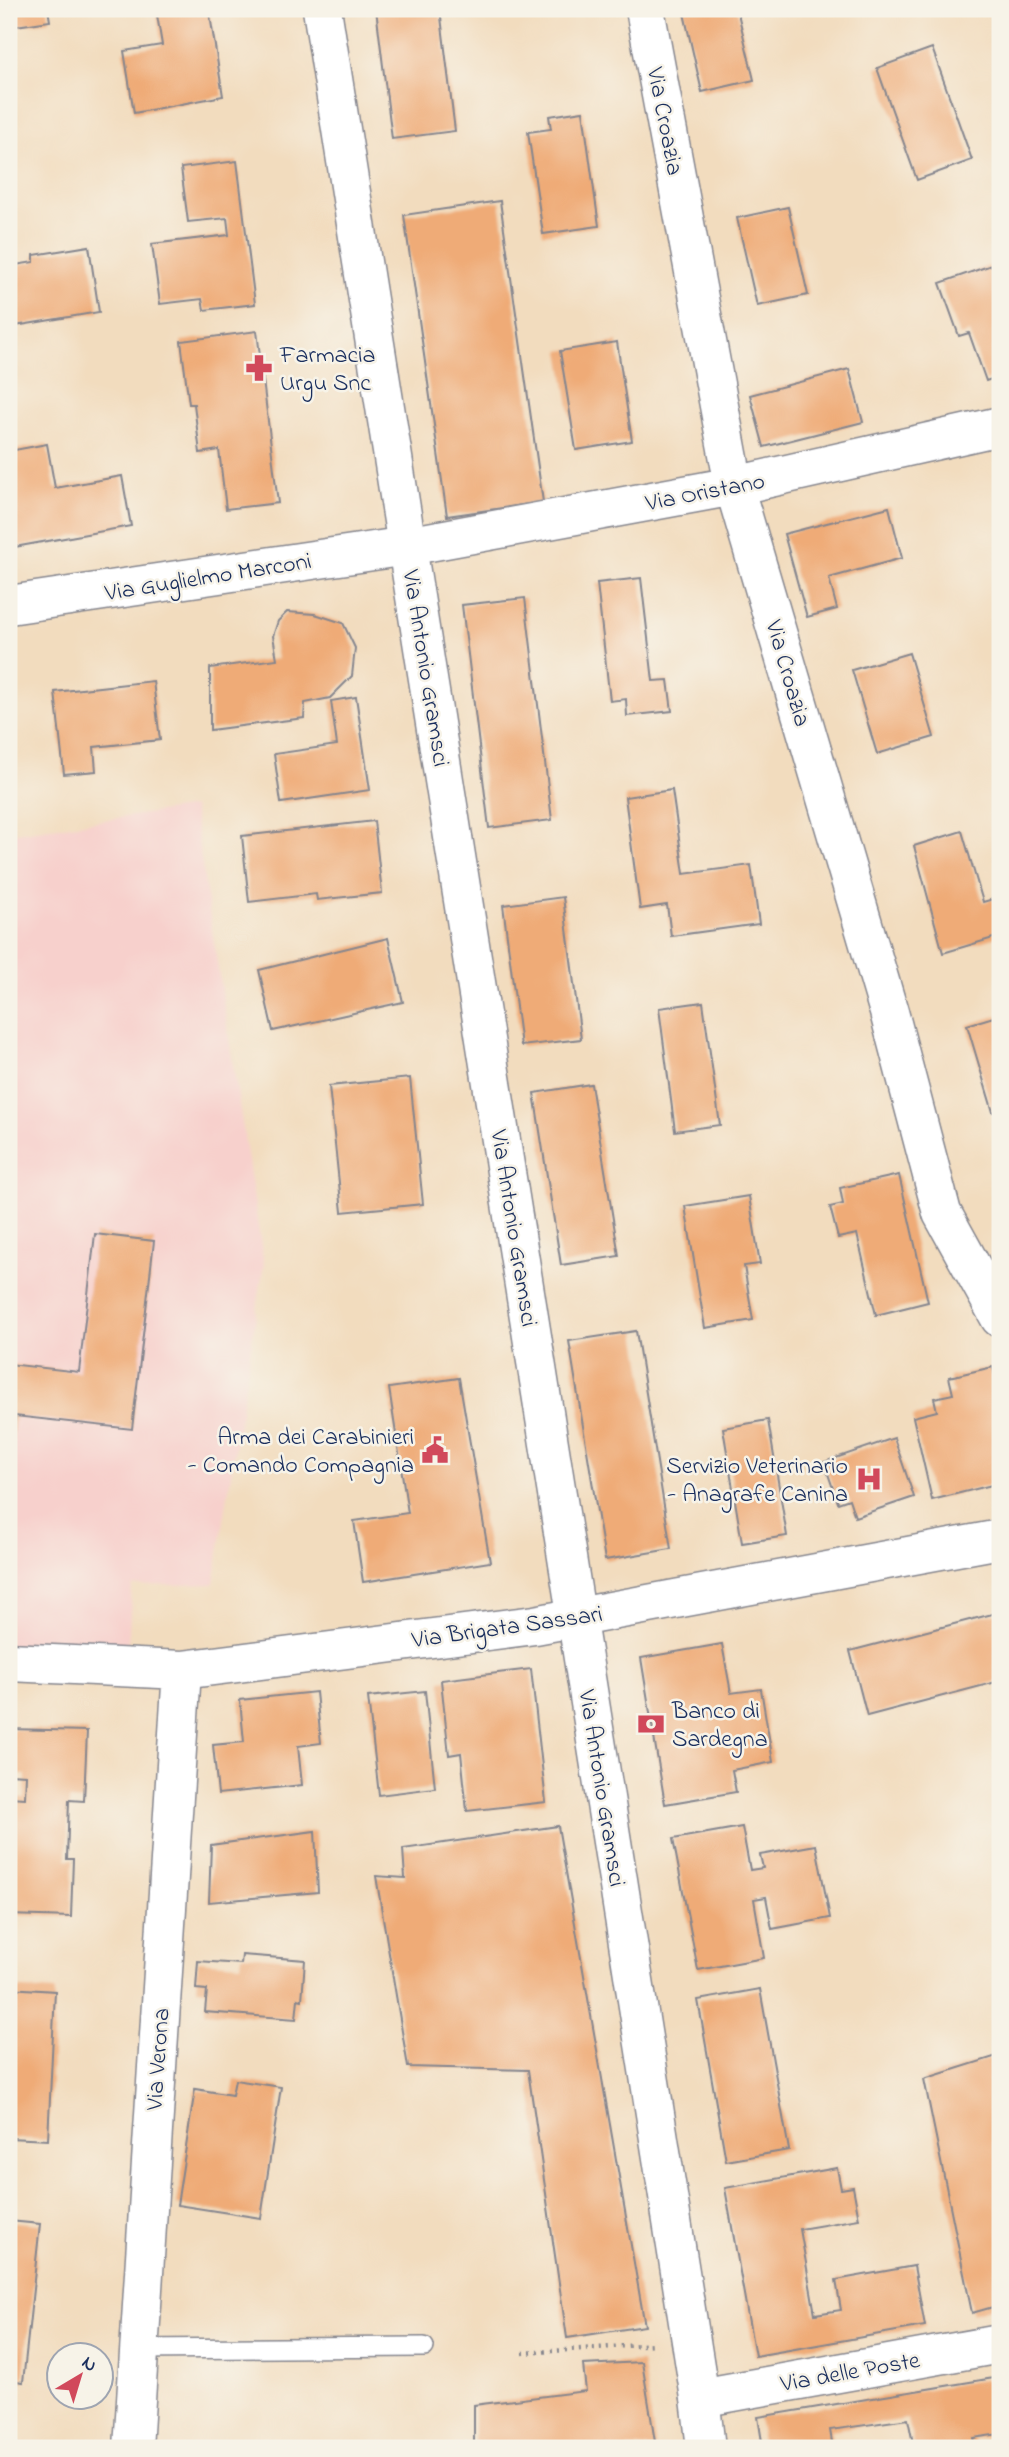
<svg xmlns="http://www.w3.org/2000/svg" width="1009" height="2457" font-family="'Indie Flower',sans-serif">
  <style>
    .built { fill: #f7d0cc }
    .building { fill: #efab77 }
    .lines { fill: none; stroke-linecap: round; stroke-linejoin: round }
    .service-casing { stroke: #86868e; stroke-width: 22 }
    .minor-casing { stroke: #86868e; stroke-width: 41 }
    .tertiary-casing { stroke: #86868e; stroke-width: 41 }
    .path { stroke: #86868e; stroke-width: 4.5; stroke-dasharray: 2 5; stroke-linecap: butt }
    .service { stroke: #fff; stroke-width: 19 }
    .minor { stroke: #fff; stroke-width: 38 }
    .tertiary { stroke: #fff; stroke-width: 38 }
    .labels { text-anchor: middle; stroke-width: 5; stroke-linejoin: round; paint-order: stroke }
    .street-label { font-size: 24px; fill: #1b2f5e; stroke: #f7f3e8 }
    .poi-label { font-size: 24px; fill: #1b2f5e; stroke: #f7f3e8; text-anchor: start }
  </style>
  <rect width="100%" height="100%" fill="#f7f3e8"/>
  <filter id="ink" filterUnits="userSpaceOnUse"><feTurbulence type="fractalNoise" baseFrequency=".0143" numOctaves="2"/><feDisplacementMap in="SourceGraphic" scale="14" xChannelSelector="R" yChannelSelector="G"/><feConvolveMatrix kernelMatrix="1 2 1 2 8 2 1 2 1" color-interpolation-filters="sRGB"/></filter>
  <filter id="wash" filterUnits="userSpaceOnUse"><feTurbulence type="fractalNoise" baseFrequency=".00686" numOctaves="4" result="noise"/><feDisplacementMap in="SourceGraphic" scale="28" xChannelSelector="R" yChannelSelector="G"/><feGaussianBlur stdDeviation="1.57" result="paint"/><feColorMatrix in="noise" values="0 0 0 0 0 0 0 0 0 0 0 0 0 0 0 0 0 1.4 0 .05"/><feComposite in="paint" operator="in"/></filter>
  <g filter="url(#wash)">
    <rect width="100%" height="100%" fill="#f2dcbe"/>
    <path class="built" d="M193 807 264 1264 214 1584 132 1586 128 1644 9 1646V834Z"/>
    <g id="blocks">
      <path class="building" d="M9 9H48L50 21 9 27Z
        M156 9H209L223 96 134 113 124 51 162 45Z
        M376 9H440L455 131 392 139Z
        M506 9H551V11L507 15Z
        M683 9H737L754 80 702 92Z
        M932 48 972 160 917 180 877 68Z
        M583 111 599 226 543 234 528 132 551 129 549 116Z
        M237 161 255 304 204 310 202 299 160 304 152 244 229 235 227 218 188 222 181 168Z
        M500 201 543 502 447 516 404 215Z
        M788 207 808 295 757 306 737 218Z
        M89 246 99 312 9 327V266L34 262V255Z
        M1000 262V376L986 381 969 333 959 336 940 283Z
        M257 331 278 503 226 509 219 450 200 453 194 404H189L181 341Z
        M617 342 632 441 576 450 560 351Z
        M849 369 863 422 764 447 750 395Z
        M47 444 55 488 122 476 131 526 9 548V451Z
        M889 507 902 558 829 578 837 609 807 617 784 534Z
        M641 578 653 681 668 680 672 711 627 716 626 699 610 701 597 583Z
        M525 598 552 820 489 828 462 605Z
        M287 612 315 614 343 623 355 648 352 676 330 698 305 703 304 718 210 730V668L277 659 273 636 278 621Z
        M909 653 934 737 877 754 852 670Z
        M153 681 160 740 94 747 96 771 64 774 55 692Z
        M356 697 370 790 281 803 274 754 337 745 331 701Z
        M672 790 684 874 751 865 759 924 671 936 667 905 640 909 625 797Z
        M374 821 382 893 317 900 316 894 249 902 242 836Z
        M962 831 983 902 1000 897V936L943 953 914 846Z
        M563 897 581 1039 521 1046 503 905Z
        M388 938 403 1002 273 1031 259 970Z
        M703 1002 720 1125 675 1131 659 1008Z
        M1000 1015V1110L993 1112 967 1025Z
        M410 1078 423 1204 342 1212 329 1086Z
        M591 1084 619 1256 561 1265 534 1093Z
        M899 1175 928 1302 876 1315 857 1234 838 1238 830 1207 843 1204 840 1188Z
        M749 1196 760 1264 744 1266 753 1320 705 1328 685 1206Z
        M95 1234 154 1241 132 1429 15 1416 12 1443H9V1364L79 1372Z
        M636 1331 671 1549 605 1560 569 1341Z
        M993 1367 1000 1396V1483L932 1500 913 1417 937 1411 934 1398 953 1394 949 1377Z
        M459 1378 490 1562 363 1582 354 1521 408 1513 389 1388Z
        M768 1420 787 1536 742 1543 723 1428Z
        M894 1438 914 1497 855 1517 849 1499 838 1503 824 1462Z
        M1000 1612V1681L867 1716 850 1651Z
        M722 1644 731 1693 761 1689 773 1762 732 1770 736 1792 665 1804 641 1658Z
        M531 1669 546 1802 467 1811 461 1753 449 1755 441 1680Z
        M425 1691 435 1788 379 1795 368 1697Z
        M316 1692 321 1743 298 1746 302 1785 218 1794 213 1745 244 1742 240 1700Z
        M9 1729 87 1731 84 1801 69 1800 67 1859H73L71 1917 9 1915V1878H13L14 1849H9V1797L25 1798 26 1775 9 1774Z
        M558 1826 645 2326 567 2338 528 2070 408 2067 376 1876 405 1878 403 1849Z
        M742 1827 750 1870 763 1868 760 1855 816 1845 830 1918 772 1929 766 1897 754 1899 764 1958 698 1970 673 1839Z
        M315 1831 318 1892 209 1902 211 1845Z
        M242 1955 305 1960 302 2000 298 1999 296 2019 205 2012 207 1990 196 1989 198 1961 241 1964Z
        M9 1988 55 1991 48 2140 9 2138Z
        M760 1989 789 2150 726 2161 698 2000Z
        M1000 2055V2305L972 2313 924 2079Z
        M235 2080 281 2087 261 2218 177 2205 195 2089 232 2095Z
        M837 2168 841 2189 853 2187 859 2219 800 2229 815 2314 841 2310 836 2280 914 2266 925 2326 755 2356 725 2188Z
        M9 2221 40 2224 23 2382 9 2380Z
        M642 2362 656 2448H474V2405L586 2391 583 2365Z
        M1000 2377V2434L973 2438 976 2448H914L908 2419 830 2430 833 2448H763L758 2417Z"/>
    </g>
  </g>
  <g filter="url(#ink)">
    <use href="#blocks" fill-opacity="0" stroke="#86868e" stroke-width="2"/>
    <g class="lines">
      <defs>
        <path id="service" d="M138 2349 424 2347"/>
        <path id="minor" d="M645 9 734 486 889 1012 942 1213 1000 1318
          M9 605 407 546 734 486 1000 426
          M9 1662 182 1670 535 1625 1000 1539
          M700 2398 1000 2344
          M133 2448 182 1670"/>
        <path id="tertiary" d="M322 9 700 2398 706 2448"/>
      </defs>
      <use href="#service" class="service-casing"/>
      <use href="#minor" class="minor-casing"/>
      <use href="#tertiary" class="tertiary-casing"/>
      <path class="path" d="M523 2353 655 2344"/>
      <use href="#service" class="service"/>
      <use href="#minor" class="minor"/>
      <use href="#tertiary" class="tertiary"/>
    </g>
  </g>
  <defs>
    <symbol id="pharmacy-bare" viewBox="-9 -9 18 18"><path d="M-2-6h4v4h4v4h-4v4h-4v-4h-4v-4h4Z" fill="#d1495b" stroke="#f7f3e8" stroke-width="2.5" paint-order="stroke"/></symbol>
    <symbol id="civic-bare" viewBox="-9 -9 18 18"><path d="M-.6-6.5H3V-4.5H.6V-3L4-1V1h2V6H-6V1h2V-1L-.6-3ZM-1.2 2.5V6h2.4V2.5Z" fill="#d1495b" stroke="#f7f3e8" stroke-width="2.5" paint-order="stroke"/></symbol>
    <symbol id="hospital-bare" viewBox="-9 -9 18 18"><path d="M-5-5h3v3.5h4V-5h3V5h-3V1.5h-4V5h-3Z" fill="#d1495b" stroke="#f7f3e8" stroke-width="2.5" paint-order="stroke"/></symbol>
    <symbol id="bank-bare" viewBox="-9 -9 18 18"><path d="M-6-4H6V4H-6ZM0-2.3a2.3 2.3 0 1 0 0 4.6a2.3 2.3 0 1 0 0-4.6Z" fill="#d1495b" stroke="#f7f3e8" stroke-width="2.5" paint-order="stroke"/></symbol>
  </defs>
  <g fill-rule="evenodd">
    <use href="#pharmacy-bare" x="240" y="349" width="38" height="38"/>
    <use href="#civic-bare" x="416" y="1431" width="38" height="38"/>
    <use href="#hospital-bare" x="850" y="1460" width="38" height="38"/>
    <use href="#bank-bare" x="632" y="1705" width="38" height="38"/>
  </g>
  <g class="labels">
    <g class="street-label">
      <text transform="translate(666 121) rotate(79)" y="8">Via Croazia</text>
      <text transform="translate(705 491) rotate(-11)" y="8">Via Oristano</text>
      <text transform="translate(208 576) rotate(-9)" y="8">Via Guglielmo Marconi</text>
      <text transform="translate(427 668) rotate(81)" y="8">Via Antonio Gramsci</text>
      <text transform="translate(789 673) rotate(74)" y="8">Via Croazia</text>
      <text transform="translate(515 1228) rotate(81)" y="8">Via Antonio Gramsci</text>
      <text transform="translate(507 1626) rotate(-8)" y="8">Via Brigata Sassari</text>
      <text transform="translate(603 1788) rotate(81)" y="8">Via Antonio Gramsci</text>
      <text transform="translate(157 2059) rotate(-86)" y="8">Via Verona</text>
      <text transform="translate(850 2371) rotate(-10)" y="8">Via delle Poste</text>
    </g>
    <g class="poi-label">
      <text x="280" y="362">Farmacia<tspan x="280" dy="28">Urgu Snc</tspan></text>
      <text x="414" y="1444" text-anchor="end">Arma dei Carabinieri<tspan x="414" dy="28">- Comando Compagnia</tspan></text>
      <text x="848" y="1473" text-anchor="end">Servizio Veterinario<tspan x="848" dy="28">- Anagrafe Canina</tspan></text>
      <text x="672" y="1718">Banco di<tspan x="672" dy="28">Sardegna</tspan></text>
    </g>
  </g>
  <rect width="1009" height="2457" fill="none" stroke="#f7f3e8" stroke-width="35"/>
  <g transform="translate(80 2376) rotate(38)"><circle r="33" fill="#f7f3e8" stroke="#9fa5b1" stroke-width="2"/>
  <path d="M0-5L12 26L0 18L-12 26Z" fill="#d1495b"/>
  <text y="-10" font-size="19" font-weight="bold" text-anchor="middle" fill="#1b2f5e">N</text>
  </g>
</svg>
